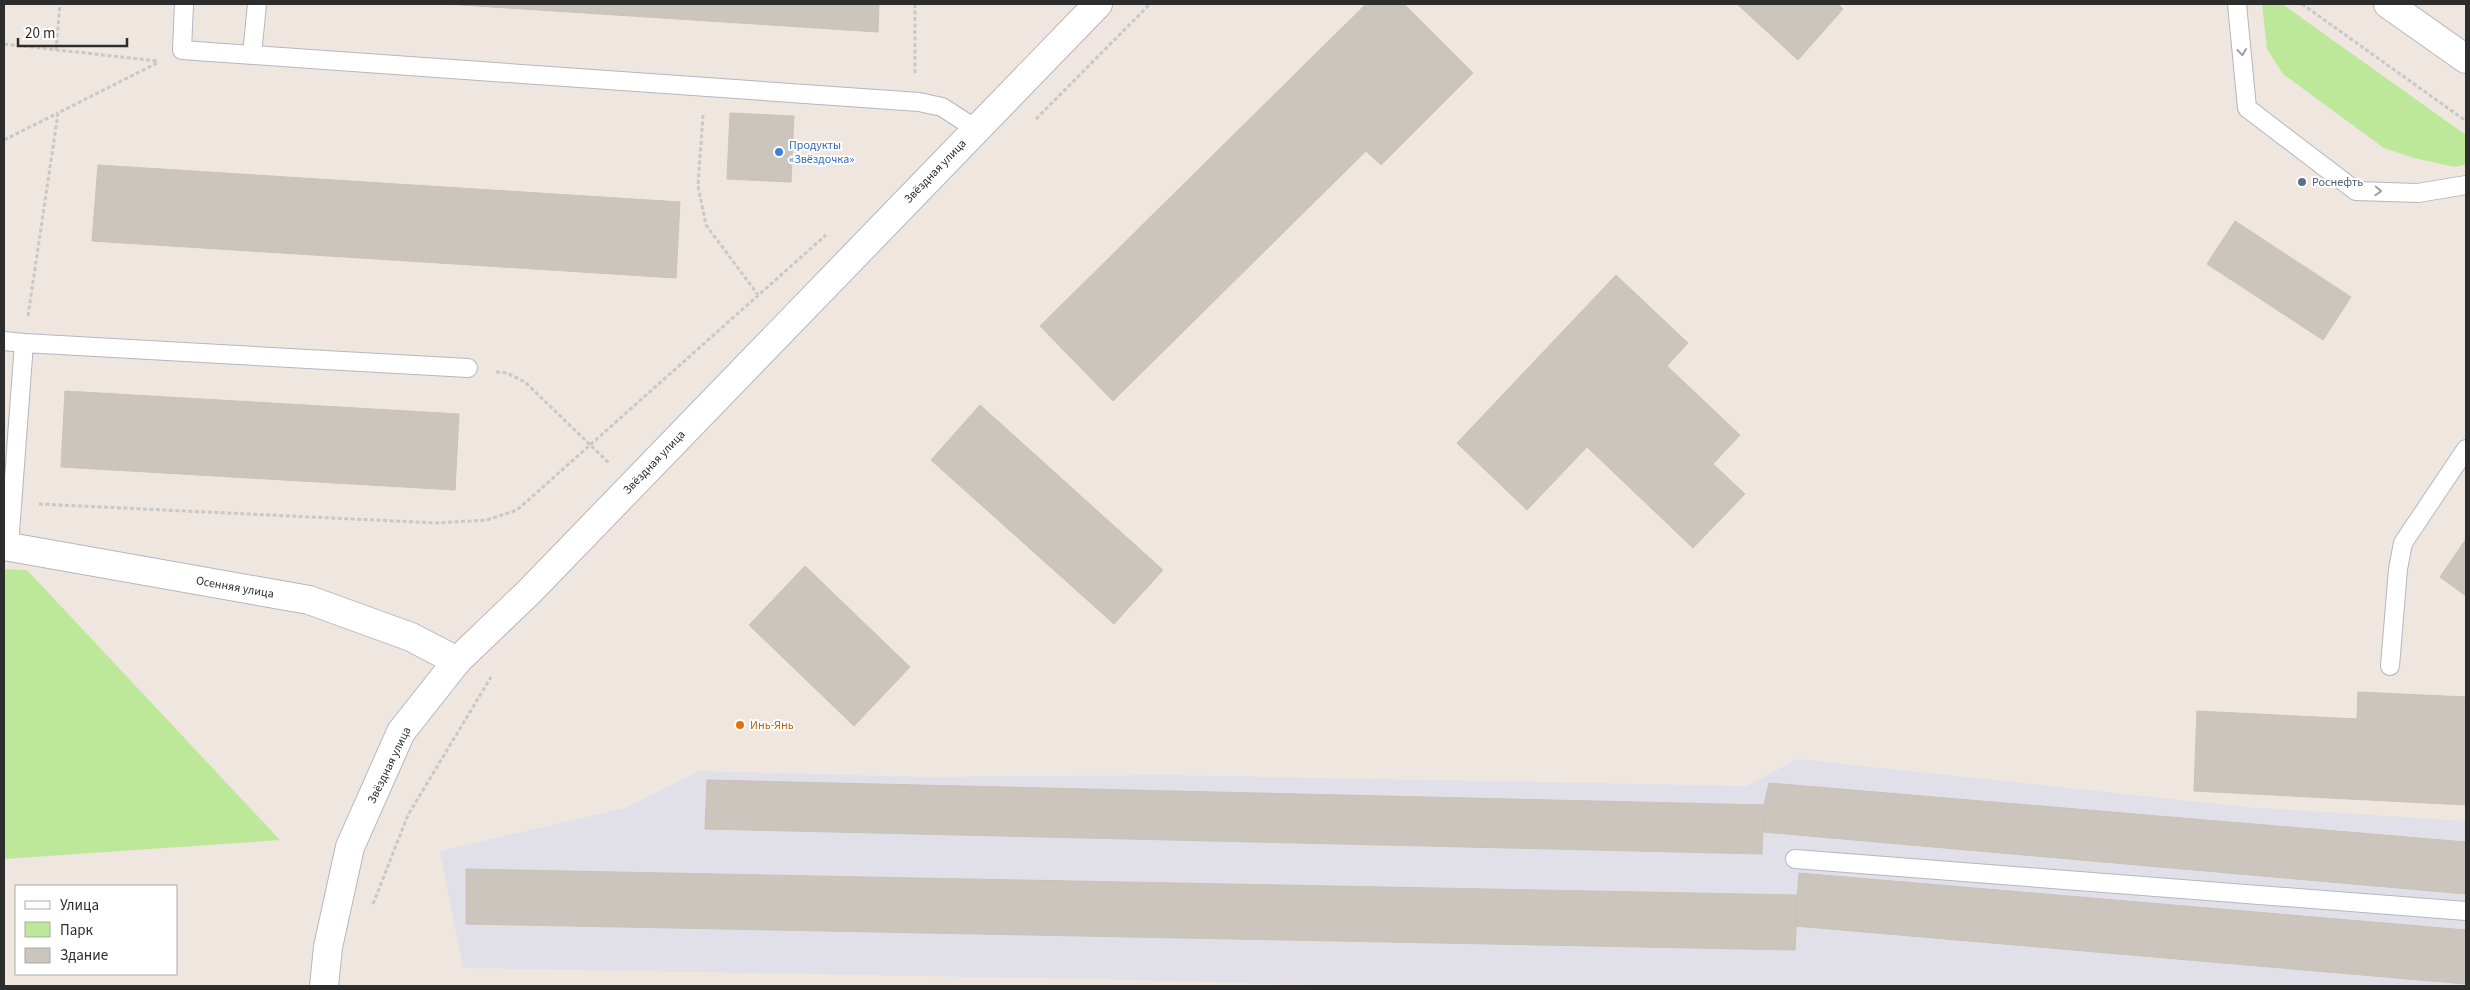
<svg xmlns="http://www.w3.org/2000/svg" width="2470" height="990" font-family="'Source Sans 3',sans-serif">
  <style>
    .industrial { fill: #e1e0e8 }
    .green { fill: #bee899 }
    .building { fill: #cbc5bd; stroke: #cbc2b8 }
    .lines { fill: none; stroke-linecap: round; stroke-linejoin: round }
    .lane-casing { stroke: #b3b7c1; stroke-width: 20 }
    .street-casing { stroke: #b3b7c1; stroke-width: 30 }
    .secondary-casing { stroke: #b3b7c1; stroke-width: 30 }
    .path { stroke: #c8c8c8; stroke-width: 3; stroke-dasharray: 4 2.5; stroke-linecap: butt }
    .lane { stroke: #fff; stroke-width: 18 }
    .street { stroke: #fff; stroke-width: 28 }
    .secondary { stroke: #fff; stroke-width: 28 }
    .oneway { stroke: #a0a0a0 }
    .shop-dot { fill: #3f7fe0; stroke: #fff; stroke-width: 2 }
    .service-dot { fill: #5c6f8a; stroke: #fff; stroke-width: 2 }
    .food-dot { fill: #e8710a; stroke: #fff; stroke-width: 2 }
    .labels { text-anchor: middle; stroke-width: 4; stroke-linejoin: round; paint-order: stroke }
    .shop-label { font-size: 12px; fill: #366cbe; stroke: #fff; text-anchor: start }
    .street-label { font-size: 12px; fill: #2d2d2d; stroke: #fff }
    .service-label { font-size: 12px; fill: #4e5e75; stroke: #fff; text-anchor: start }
    .food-label { font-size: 12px; fill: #c56008; stroke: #fff; text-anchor: start }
  </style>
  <rect width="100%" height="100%" fill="#efe6df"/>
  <path class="industrial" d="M1797 759 2246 807 2466 821V986H1343L1096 979 463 968 440 851 625 808 699 771 924 777 1169 775 1747 786Z"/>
  <path class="green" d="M2262 4H2282L2466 135V164L2455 167 2414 158 2384 148 2283 74 2267 49Z
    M4 569 27 570 280 840 4 859Z"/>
  <path class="building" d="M446 4H879L878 32Z
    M1366 4H1404L1473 73 1381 165 1366 151 1113 401 1040 326Z
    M1737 4H1838L1843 9 1798 60Z
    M730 113 794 116 791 182 727 179Z
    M98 165 680 202 676 278 92 241Z
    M2235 221 2351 297 2323 340 2207 264Z
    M1616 275 1688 343 1667 366 1740 435 1713 464 1745 494 1693 548 1587 447 1527 510 1457 443Z
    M65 391 459 414 455 490 61 467Z
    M980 405 1163 570 1114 624 931 460Z
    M2466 539V596L2440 577Z
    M805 566 910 667 854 726 749 625Z
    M2358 692 2466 697V805L2194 791 2197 711 2357 719Z
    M707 780 1764 805 1762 854 705 829Z
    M1769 783 2466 842V894L1763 832 1764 805Z
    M466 869 917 878 1798 895 1795 950 466 924Z
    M1799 873 2466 930V984L1795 926Z"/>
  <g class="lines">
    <defs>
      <path id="lane" d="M184 4 182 50 919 102 942 107 976 129
        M2237 4 2247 108 2356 191 2418 193 2466 185
        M252 55 257 4
        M4 341 24 343 9 546
        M24 343 468 368
        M2390 666 2398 569 2403 543 2466 449
        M1795 859 2466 911"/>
      <path id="street" d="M4 546 309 600 411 637 457 661"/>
      <path id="secondary" d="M2388 4 2466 59
        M324 986 328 947 350 847 401 732 457 661 529 592 1098 4"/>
    </defs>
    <use href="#lane" class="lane-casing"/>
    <use href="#street" class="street-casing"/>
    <use href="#secondary" class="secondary-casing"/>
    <path class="path" d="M2302 4 2466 121
      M4 44 157 61
      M56 50 60 4
      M915 73V4
      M703 115 698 186 706 225 758 295
      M1036 119 1150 4
      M4 140 58 113
      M28 316 58 113 159 62
      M496 372 507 373 525 382 609 463
      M39 504 437 523 487 520 517 510 826 235
      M373 904 408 815 491 677"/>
    <use href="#lane" class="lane"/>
    <use href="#street" class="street"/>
    <use href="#secondary" class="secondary"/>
  </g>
  <defs><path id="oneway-chevron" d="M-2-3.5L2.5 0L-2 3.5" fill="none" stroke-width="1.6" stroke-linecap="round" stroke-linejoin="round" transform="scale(1.25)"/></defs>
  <g class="oneway">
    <use href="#oneway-chevron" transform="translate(2242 52) rotate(84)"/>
    <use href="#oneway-chevron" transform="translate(2378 191) rotate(2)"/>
  </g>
  <circle class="shop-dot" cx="779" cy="152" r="5"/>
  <circle class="service-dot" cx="2302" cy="182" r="5"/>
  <circle class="food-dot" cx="740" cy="725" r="5"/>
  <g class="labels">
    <g class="shop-label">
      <text x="789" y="149">Продукты<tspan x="789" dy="14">«Звёздочка»</tspan></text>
    </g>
    <g class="street-label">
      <text transform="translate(935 171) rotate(-46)" y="4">Звёздная улица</text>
      <text transform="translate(654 462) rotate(-46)" y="4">Звёздная улица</text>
      <text transform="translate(235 587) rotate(10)" y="4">Осенняя улица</text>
      <text transform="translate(389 765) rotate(-64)" y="4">Звёздная улица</text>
    </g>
    <g class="service-label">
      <text x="2312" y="186">Роснефть</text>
    </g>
    <g class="food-label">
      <text x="750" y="729">Инь-Янь</text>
    </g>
  </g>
  <rect width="2470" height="990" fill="none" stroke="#2d2d2d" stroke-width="10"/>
  <rect x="15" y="885" width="162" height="90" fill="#ffffff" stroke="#ababab"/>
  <rect x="25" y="901" width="25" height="8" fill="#ffffff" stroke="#ababab"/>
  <text x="60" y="910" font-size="15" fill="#2d2d2d">Улица</text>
  <rect x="25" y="922" width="25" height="15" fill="#bee899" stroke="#ababab"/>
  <text x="60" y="935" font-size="15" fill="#2d2d2d">Парк</text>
  <rect x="25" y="948" width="25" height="15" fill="#cbc5bd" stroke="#ababab"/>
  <text x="60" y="960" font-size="15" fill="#2d2d2d">Здание</text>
  <path d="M18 38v8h109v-8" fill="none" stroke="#2d2d2d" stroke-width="2.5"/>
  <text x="25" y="38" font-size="15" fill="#2d2d2d" stroke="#ffffff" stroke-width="4" paint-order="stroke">20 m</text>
</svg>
